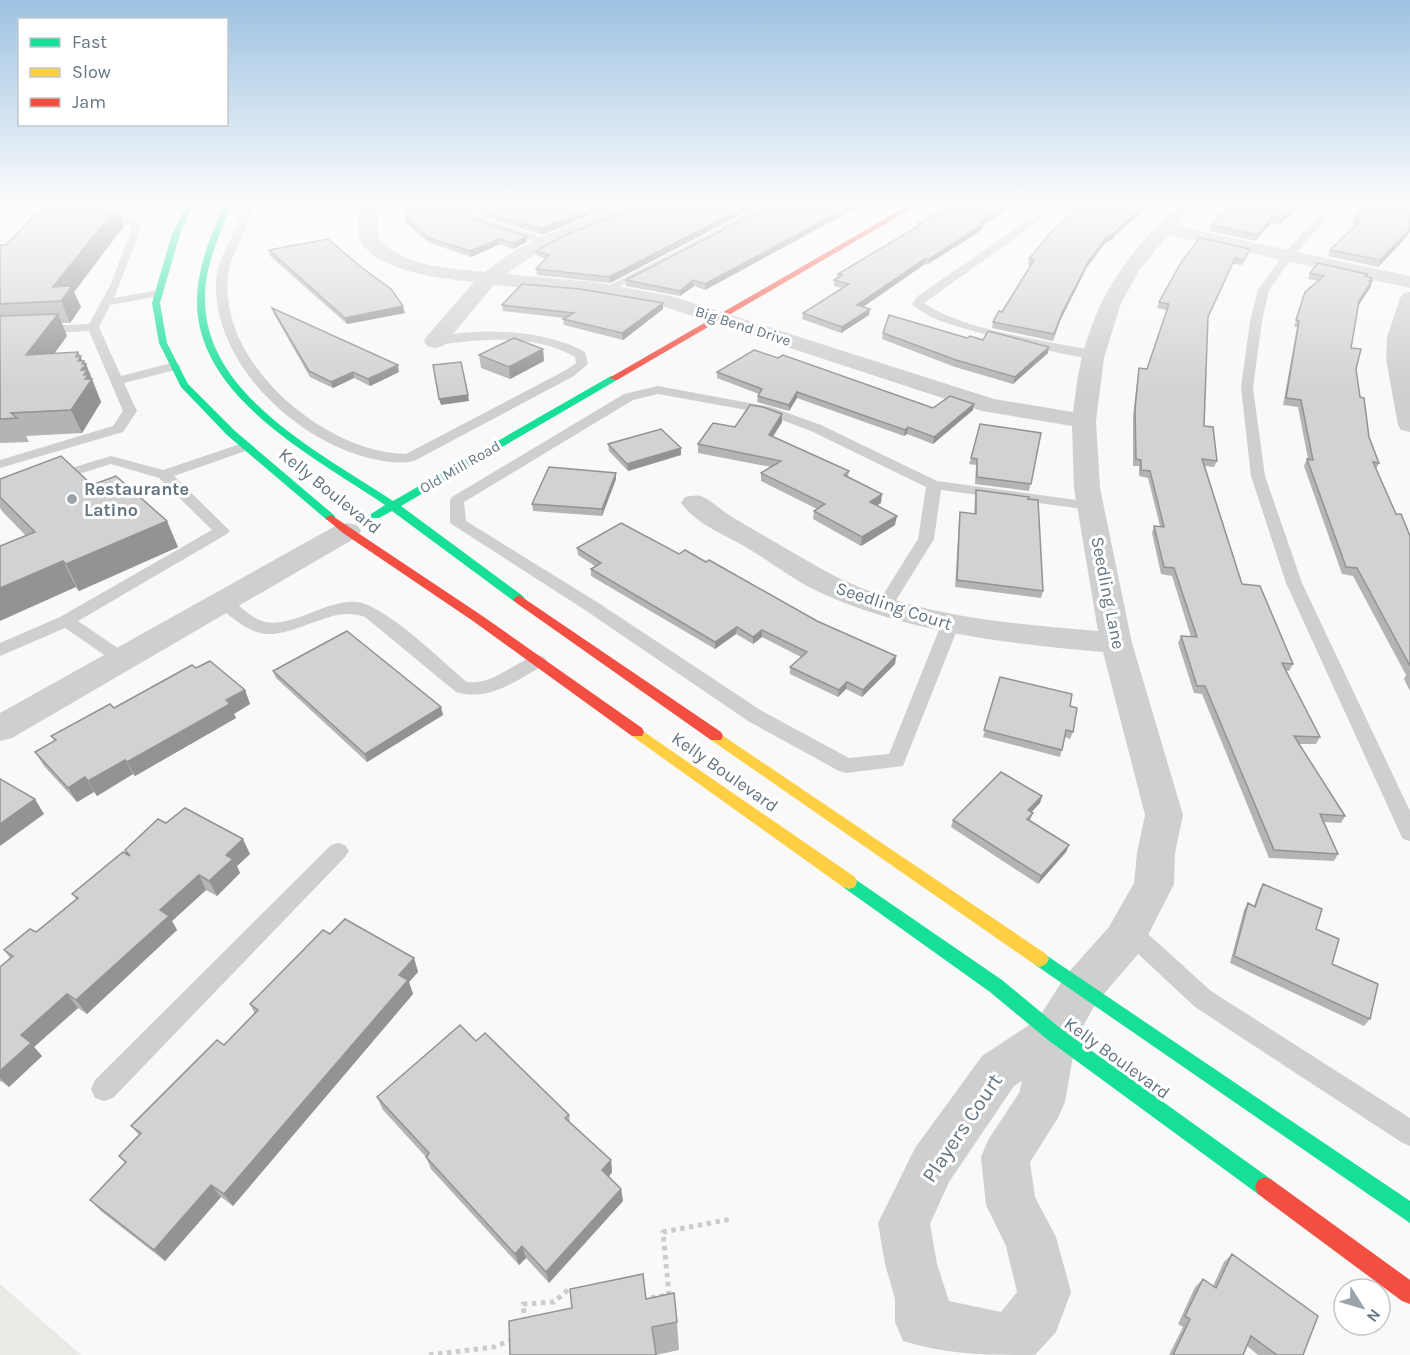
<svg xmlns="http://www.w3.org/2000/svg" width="1410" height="1355" font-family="Karla,sans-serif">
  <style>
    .green { fill: #e8ebe6 }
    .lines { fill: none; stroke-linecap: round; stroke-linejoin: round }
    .path { stroke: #cbcccd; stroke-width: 5; stroke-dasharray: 4.5 4.5; stroke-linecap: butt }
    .lane { fill: #cecfd0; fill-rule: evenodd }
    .street { fill: #cecfd0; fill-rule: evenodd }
    .fast { fill: #16e098; fill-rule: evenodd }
    .slow { fill: #ffcf43; fill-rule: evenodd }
    .jam { fill: #f24e42; fill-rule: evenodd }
    .wall { fill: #b3b5b5 }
    .shaded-wall { fill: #929394 }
    .building { fill: #d0d2d3; stroke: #929394; stroke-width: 1.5 }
    .poi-dot { fill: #99a4ac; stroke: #fff; stroke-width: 2 }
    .labels { text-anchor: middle; stroke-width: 6; stroke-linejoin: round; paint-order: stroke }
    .far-street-label { font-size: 15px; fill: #657683; stroke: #fff }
    .poi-label { font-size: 18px; font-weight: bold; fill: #657683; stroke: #fff; text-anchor: start }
    .street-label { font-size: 18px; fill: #657683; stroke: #fff }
    .near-street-label { font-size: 21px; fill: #657683; stroke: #fff }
  </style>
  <rect width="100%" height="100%" fill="#f9f9f9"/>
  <path class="green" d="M0 1284 81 1355H0Z"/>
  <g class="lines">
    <path class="path" d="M642 1299 669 1295 663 1232 732 1219
      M525 1322 523 1304 554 1302 569 1289 573 1291
      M429 1355 494 1347 514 1339"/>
    <path class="lane" d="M246 202H256C250 211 249 222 244 232 233 257 225 267 228 297 234 375 330 453 406 454L566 370 576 363 575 357C533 333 481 339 435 345L429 341 431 338C477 327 544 329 585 352L588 364 574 376 414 461C401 464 386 462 373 459 303 443 226 376 217 301 213 269 221 259 234 232 239 222 240 211 246 202Z
      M492 202H504L482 214 483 219 551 240V244H543L475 223 474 211Z
      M770 202H782L611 291H603L602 289Z
      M1055 202H1066L924 303C963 331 1051 341 1099 352V358C1080 362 962 329 938 320 929 316 922 312 914 306L912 304 919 295Z
      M1330 202H1340L1292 258 1269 290 1262 321 1253 388 1265 476 1302 583 1410 811V841L1403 839 1400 833 1286 583 1251 476 1241 388 1250 321 1258 290 1284 254Z
      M100 218H131L142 226 114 298 159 290 165 293 159 296 110 305 99 327 121 376 175 362 181 366 179 369 124 383 137 411 123 432 0 468V460L113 426 123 411 89 331 0 336V328L89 324 111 284 132 227 129 224 97 223 95 221Z
      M658 386 771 407 821 425 937 481 1091 502 1098 506 1091 510 941 490 934 539 890 610H878L876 606 918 539 926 487 811 431 763 413 658 394 633 400 464 502 466 521 597 602 762 711 849 758 889 754 941 625 944 621H956L959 625 903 766 846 773 839 771 748 721 585 610 450 523V500L452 497 624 394Z
      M246 442 253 446 251 449 174 476 227 528 230 531 227 534 78 621 128 655 131 659 128 663H116L65 628 0 656V643L60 617 212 530 159 478 111 464 53 482 48 481 46 478 48 475 111 456 163 470Z
      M223 597C239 601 249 619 266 622 289 626 312 610 333 605 340 603 349 601 356 602 383 603 444 663 467 682 495 685 513 662 538 655L544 657 547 661 544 665C516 681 489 702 456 692L365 617C333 604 299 636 265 634 247 632 231 616 217 606L215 602 217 598Z
      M338 843 345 845 349 851 345 857 113 1098 104 1101 95 1098 91 1089 95 1080 331 845Z
      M1129 921 1137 924 1211 991 1410 1118V1146L1401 1142 1195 1007 1121 938 1118 931 1121 924Z"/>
    <path class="street" d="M359 202H377L378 237C400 267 451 268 485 272L515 250 565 226 625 202H649L646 206 561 241 529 258 506 274 594 282 671 296 994 399 1073 412C1076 394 1077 375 1082 357 1100 289 1131 248 1183 202H1202L1177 226 1410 276V288L1168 235 1140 269 1121 303 1104 358 1096 421 1100 488 1132 643 1183 815 1175 853 1174 884 1139 953 1096 1003 1076 1039 1065 1102 1058 1118 1030 1162 1035 1197 1056 1237 1071 1292 1056 1332 1035 1355C988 1355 947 1355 903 1341L895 1322V1299L885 1264 878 1223 915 1148 982 1056 1038 1019 1066 975 1109 927 1134 883 1137 853 1145 815 1103 652C1005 643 909 633 819 592 794 580 772 563 749 549 726 535 697 525 681 503L685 497C692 496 697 494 703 497 712 501 721 510 729 515 759 533 790 551 820 568 904 616 1004 623 1098 631L1074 488 1072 426 982 411 665 307 581 293 494 285 443 346 435 348 427 346 424 341 427 336 474 282C443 279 373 271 360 239 356 227 361 214 359 202ZM1022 1081 1019 1093 988 1140 981 1157 986 1205 1006 1246 1017 1292 1001 1312 949 1301 937 1264 930 1224 949 1182 1014 1086Z
      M1410 292V432L1401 430 1398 425 1386 359 1387 337 1400 298 1403 294Z
      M347 523 357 525 361 531 357 537 12 738 0 741V713L337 525Z"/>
    <path class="fast" d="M188 202H195L180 234 160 303 167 343 188 384 235 431 335 516V520H327L227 435 181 387 159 343 152 303 172 234Z
      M225 202H233C220 233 205 265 205 298 204 396 323 454 393 501L611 376H617V380L401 506 523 596 525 599 523 602H515L392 511 379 518H371V514L385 505C315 457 194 397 197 298 198 264 212 233 225 202Z
      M849 875 1002 980 1060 1028 1272 1180 1275 1187 1272 1194 1265 1197 1258 1194 1048 1040 990 992 843 887 841 882 843 877Z
      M1040 951 1410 1201V1223L1034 964 1031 959 1034 954Z"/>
    <path class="slow" d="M7 202H18L0 208V204Z
      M637 727 855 877 857 882 855 887 849 889 843 887 632 736 630 732 632 728Z
      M716 731 1046 954 1049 959 1046 964 1040 967 1034 964 711 740 709 736 711 732Z"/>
    <path class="jam" d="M914 202H923L617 380 609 378Z
      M331 515 481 615 642 728 644 732 642 736H632L473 621 343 533 325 518Z
      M519 595 721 732 723 736 721 740H711L515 602 513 599Z
      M1265 1177 1272 1180 1410 1280V1304L1402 1301 1258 1194 1255 1187 1258 1180Z"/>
  </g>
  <path class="wall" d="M408 202H488L472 210 473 219 527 236V242L513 249 500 244 471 257 430 243 406 224 405 218Z
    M497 202H619L542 235 485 217 484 210Z
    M647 202H765L610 283 537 275 536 269 546 259 537 256 536 251Z
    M777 202H867L705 290 694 286 680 296 626 286V280Z
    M957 202H1018L983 225 982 230 928 264H925L863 307 869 315 841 333 802 319 803 313 843 288 834 286V280L837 278 838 274 918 226V224Z
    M1089 202H1155L1116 234 1113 239 1105 243 1087 267 1060 321 1053 341 992 328 993 322 1002 312 1031 265H1028L1029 259Z
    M1234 202H1302L1280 225 1271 223 1255 241 1210 231 1212 225Z
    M1369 202 1403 241 1378 267 1328 256 1330 250 1356 225 1351 224 1354 218Z
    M124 226 74 292 81 307 70 323H62L67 336 54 354 78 352 83 361 86 364 101 402 82 433 26 436 29 442 0 443V245Z
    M1250 249 1242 265 1233 264 1208 318 1204 426 1217 461 1214 467 1205 466 1242 584 1293 664 1289 671H1286L1320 737 1316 744H1299L1345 816 1341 823 1324 822 1338 854 1334 861 1269 858 1202 694 1194 693 1178 643 1181 636 1191 637 1172 576 1161 574 1152 533 1154 526H1160L1148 478 1139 476V466H1133V416L1138 374 1139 368 1147 369 1167 310 1157 308 1159 302Z
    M269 250 405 313 347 324 270 256Z
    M1310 273 1367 274 1366 276 1370 281H1372L1370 288 1359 305 1351 348 1356 369 1360 397 1369 437 1379 463 1376 469 1396 514 1410 536V691L1404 679 1406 675 1353 576 1342 574 1304 466 1307 459H1308L1298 407 1283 405 1297 327H1294L1305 292 1318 281 1308 279Z
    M663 303V309L623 340 564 325 563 319 564 318 503 311 502 305Z
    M272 308 399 372 370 386 354 378 333 388 310 377 274 314Z
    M883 333 983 340 1048 353 1013 384 955 367 882 339Z
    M543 349 544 361 510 379 481 368 479 355Z
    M778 358 933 408 973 410 933 444 907 434 904 436 797 398 789 411 757 402 758 396 759 394 717 378V372Z
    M782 414V422L773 436 849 471 848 477 881 503 877 505 895 525 861 546 813 519 814 511 817 509 761 481V473L771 467 698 453V444L735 427Z
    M1041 433 1029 491 975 484 976 465 969 464 971 458Z
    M608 444 681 448V455L628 471 609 451Z
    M616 473V479L602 516 533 511 532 504Z
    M0 479 92 485 178 547 79 591 1 510 0 507Z
    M976 490 1028 499 1043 591 1041 598 955 587 959 519 960 512 974 514 975 497Z
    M577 548 679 554 817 621 896 656 895 664 862 697 846 689 838 697 790 674V667L801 657 762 637 753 644 736 634 715 649 591 576V569L595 566 578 555Z
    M196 668 245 690 250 704 234 714 236 718 135 776 133 774 97 796 94 792 77 802 44 766 35 752 55 741 51 736 114 708Z
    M273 671 441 707 443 715 367 762 276 678Z
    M1000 677 1070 706 1073 732 1070 739 1065 737 1060 757 983 737Z
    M1042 796 1040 803 1031 812 1033 813 1030 821 1069 845 1066 852 1038 884 951 827 953 820Z
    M166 823 250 854 237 866 240 873 217 896 206 890 172 921 177 930 87 1014 78 1008 34 1047 42 1056 9 1087 1 1081 0 1082V967L10 958 4 950 36 932 76 899 72 894 127 854 125 850Z
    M1263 884 1316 929 1332 964 1370 1019 1364 1026 1230 963 1244 910 1248 903 1254 906 1259 891Z
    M330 934 414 958 418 972 409 982 413 994 233 1206 221 1197 165 1261 102 1212 90 1200 125 1163 119 1156 139 1135 131 1126 224 1045 255 1014 250 1004Z
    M476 1041 569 1115 570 1122 611 1160 612 1172 609 1177 621 1189 623 1201 549 1283 526 1258 519 1265 431 1169 426 1157 383 1110 377 1097Z
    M1232 1254 1303 1355H1258L1247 1346 1243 1355H1169L1183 1327 1178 1324 1195 1287 1203 1279 1213 1286 1224 1262Z
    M646 1299 677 1322 679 1350 656 1355Z"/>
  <path class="shaded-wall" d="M476 202H488L472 210 471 205Z
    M606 202H619L542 235 541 229Z
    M755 202H765L610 283 609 277Z
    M858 202H867L705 290V284Z
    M1011 202H1018L983 225 982 230 928 264 929 259 979 223Z
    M1150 202H1155L1116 234 1113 239 1105 243 1087 267 1060 321 1053 341 1061 315 1088 262 1106 238Z
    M1299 202H1302L1280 225 1282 219Z
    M117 207 124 226 74 292 81 307 70 323 61 301 53 287Z
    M1273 217 1271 223 1255 241 1257 235Z
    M1410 229V232L1403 241 1378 267 1380 260Z
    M527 236V242L513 249V243Z
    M500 239V244L471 257 470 251Z
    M926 258 925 264 857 311V305Z
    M693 280 694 286 680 296V291Z
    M1372 281 1370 288 1356 308 1359 301Z
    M663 303V309L623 340 622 333Z
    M403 306 405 313 347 324 345 318Z
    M870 309 869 315 841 333 842 327Z
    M58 314 67 336 36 378 26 355Z
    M1049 347 1048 353 1013 384 1015 377Z
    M543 349 544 361 510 379 509 367Z
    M78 352 83 362 84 361 86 364 101 402 82 433 71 410 76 357Z
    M398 365 399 372 370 386 368 379Z
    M353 372 354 378 333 388 331 382Z
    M797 392V398L789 411V405Z
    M468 395 469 401 441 405 439 399Z
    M974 404 973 410 933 444 934 437Z
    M782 414V422L769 443V435Z
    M908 427 907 434 904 436 905 430Z
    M681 448V455L628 471 627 464Z
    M616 473V479L602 516V509Z
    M882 494 881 503 869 511 870 502Z
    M897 516 895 525 861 546 862 537Z
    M167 521 178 547 79 591 66 564Z
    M63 561 76 587 0 621V588Z
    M737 627 736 634 715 649V642Z
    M762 630V637L753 644V637Z
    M896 656 895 664 862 697 863 690Z
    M847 682 846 689 838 697 839 690Z
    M245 690 250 704 234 714 236 718 135 776 127 762Z
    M441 707 443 715 367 762 365 754Z
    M125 760 133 774 97 796 88 781Z
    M85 777 94 792 77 802 68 788Z
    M1042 796 1040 803 1026 818 1028 810Z
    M35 799 44 814 0 846V824Z
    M243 839 250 854 237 866 240 873 217 896 209 881 226 855Z
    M1069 845 1066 852 1038 884 1041 876Z
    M199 875 206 890 172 921 177 930 87 1014 76 1000 160 910Z
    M414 958 418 972 409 982 413 994 233 1206 224 1194 399 975Z
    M67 994 78 1008 34 1047 42 1056 9 1087 0 1078V1071L21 1035Z
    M611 1160 612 1172 604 1182 602 1170Z
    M211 1185 221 1197 165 1261 154 1250Z
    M621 1189 623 1201 549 1283 546 1272Z
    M522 1246 526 1258 519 1265 515 1254Z"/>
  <path class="building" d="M408 202H476L471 205 472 219 527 236 513 243 500 239 470 251 429 238 405 218Z
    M497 202H606L541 229 484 212V210Z
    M647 202H755L609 277 536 269 549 255 536 251 561 237Z
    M777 202H858L705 284 693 280 680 291 626 280Z
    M957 202H1011L979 223 983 224 929 259 926 258 857 305 870 309 842 327 803 313 849 284 834 280 842 275 838 274 920 225 918 224Z
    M1089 202H1150L1118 228 1114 234 1106 238 1088 262 1061 315 1054 334 993 322 999 311 1002 312 1034 260 1029 259 1052 231 1083 205Z
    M1234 202H1299L1282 219 1273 217 1257 235 1212 225Z
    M1369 202H1410V229L1380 260 1330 250 1361 220 1354 218Z
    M117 207 53 287 72 286 61 301 0 304V245H6L37 213 51 209Z
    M1200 238 1250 249 1244 260 1235 258 1208 317 1204 426 1213 427 1217 461 1202 459 1242 584 1260 586 1293 664 1282 663 1320 737 1294 736 1345 816 1320 814 1338 854 1274 850 1205 686H1197L1181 636 1197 637 1174 568 1164 567 1154 526 1164 527 1150 471 1141 470V460L1136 459 1135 409 1139 368 1147 369 1169 304 1159 302 1182 261Z
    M328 239 361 267 391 289 403 306 345 318 269 250Z
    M1318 263 1367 274 1365 276 1372 278 1369 281H1372L1359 301 1351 348 1361 349 1356 369 1360 397 1364 398 1369 437 1379 463 1373 462 1396 514H1401L1410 536V666L1357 568 1346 567 1307 459 1313 460 1301 400 1286 398 1299 321 1296 320 1305 292 1324 276 1310 273Z
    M522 284 580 289 663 303 622 333 563 319 574 313 502 305Z
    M272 308 398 365 368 379 353 372 331 382 309 371Z
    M58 314 26 355 78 352 76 357 81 356 78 361H84L82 364H86L81 370H87L84 375 89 374 85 379H92L71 410 11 413 17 418 0 419V316Z
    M889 315 967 338 970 336 983 340 988 331 1049 347 1015 377 956 360 883 333Z
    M514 338 543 349 509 367 479 355Z
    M754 350 778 358 783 355 933 408 950 396 974 404 934 437 908 427 905 430 797 392 789 405 758 396 762 389 717 372Z
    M461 362 468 395 439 399 433 365Z
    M750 405 763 407 782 414 769 435 849 471 844 475 882 494 870 502 897 516 862 537 814 511 825 504 761 473 781 461 698 444 713 423 735 427Z
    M980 424 1041 433 1031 484 977 477V459L971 458Z
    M661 429 681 448 627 464 608 444Z
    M61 456 92 485 116 476 167 521 66 564 63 561 0 588V546L35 532 0 497V479Z
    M549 467 616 473 602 509 532 504Z
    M976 490 1029 497 1028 499 1038 500 1043 591 957 580 960 512 976 514Z
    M621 523 679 554 685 550 706 562 709 560 817 621 896 656 863 690 847 682 839 690 790 667 807 652 762 630 753 637 737 627 715 642 591 569 601 563 577 548Z
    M347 631 441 707 365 754 273 671Z
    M210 661 245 690 226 700 230 704 127 762 125 760 88 781 85 777 68 788 35 752 56 740 51 736 110 704 114 708 192 665 196 668Z
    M1000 677 1072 694 1070 706 1077 708 1073 732 1066 730 1062 750 984 730Z
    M1001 772 1042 796 1028 810 1033 813 1027 819 1069 845 1041 876 953 820Z
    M0 779 35 799 0 824Z
    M185 808 243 839 226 855 233 859 209 881 199 875 160 910 169 916 76 1000 67 994 21 1035 31 1043 0 1071V967L13 956 4 950 30 929 36 932 78 898 72 894 123 852 130 856 125 850 158 819 166 823Z
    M1263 884 1322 909 1316 929 1339 939 1332 964 1378 984 1370 1019 1234 956 1248 903 1255 907Z
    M345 919 414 958 399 975 408 980 224 1194 211 1185 154 1250 90 1200 126 1162 119 1156 141 1133 131 1126 217 1040 224 1045 258 1010 250 1004 323 930 330 934Z
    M460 1025 476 1041 485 1033 569 1115 565 1118 611 1160 602 1170 621 1189 546 1272 522 1246 515 1254 426 1157 429 1153 377 1097Z
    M1232 1254 1318 1316 1303 1355H1277L1251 1336 1243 1355H1173L1190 1319 1185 1316 1203 1279 1216 1288Z
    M643 1274 646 1299 674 1293 677 1322 652 1327 656 1355H510L509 1321 572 1308 570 1289Z"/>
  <linearGradient id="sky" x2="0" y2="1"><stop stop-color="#9dc2e2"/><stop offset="0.52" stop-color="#fcfcfc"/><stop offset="1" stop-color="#fcfcfc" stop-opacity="0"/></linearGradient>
  <rect width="1410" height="392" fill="url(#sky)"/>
  <circle class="poi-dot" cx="72" cy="499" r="6"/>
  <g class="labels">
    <g class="far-street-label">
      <text transform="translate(743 326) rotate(18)" y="5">Big Bend Drive</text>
      <text transform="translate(460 467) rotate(-30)" y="5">Old Mill Road</text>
    </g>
    <g class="poi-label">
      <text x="84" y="495">Restaurante<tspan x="84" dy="21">Latino</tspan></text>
    </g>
    <g class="street-label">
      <text transform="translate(330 491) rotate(39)" y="6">Kelly Boulevard</text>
      <text transform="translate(1108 593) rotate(79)" y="6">Seedling Lane</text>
      <text transform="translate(894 606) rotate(18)" y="6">Seedling Court</text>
      <text transform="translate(725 772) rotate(35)" y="6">Kelly Boulevard</text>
      <text transform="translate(1117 1058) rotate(36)" y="6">Kelly Boulevard</text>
    </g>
    <g class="near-street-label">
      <text transform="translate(962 1128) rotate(-56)" y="7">Players Court</text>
    </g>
  </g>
  <rect x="18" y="18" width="210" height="108" fill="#ffffff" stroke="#c1c8cd" stroke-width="1.5"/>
  <rect x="30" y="38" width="30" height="9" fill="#16e098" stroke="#c1c8cd" stroke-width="1.5"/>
  <text x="72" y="48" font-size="18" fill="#657683">Fast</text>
  <rect x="30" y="68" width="30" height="9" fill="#ffcf43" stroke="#c1c8cd" stroke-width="1.5"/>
  <text x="72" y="78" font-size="18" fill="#657683">Slow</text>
  <rect x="30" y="98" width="30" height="9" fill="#f24e42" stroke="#c1c8cd" stroke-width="1.5"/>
  <text x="72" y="108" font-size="18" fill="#657683">Jam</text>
  <g transform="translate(1362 1307) rotate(127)"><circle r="28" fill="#ffffff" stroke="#c1c8cd" stroke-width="1.5"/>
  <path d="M0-4.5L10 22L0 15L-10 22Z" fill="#99a4ac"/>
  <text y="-9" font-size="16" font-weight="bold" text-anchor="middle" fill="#657683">N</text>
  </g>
</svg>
